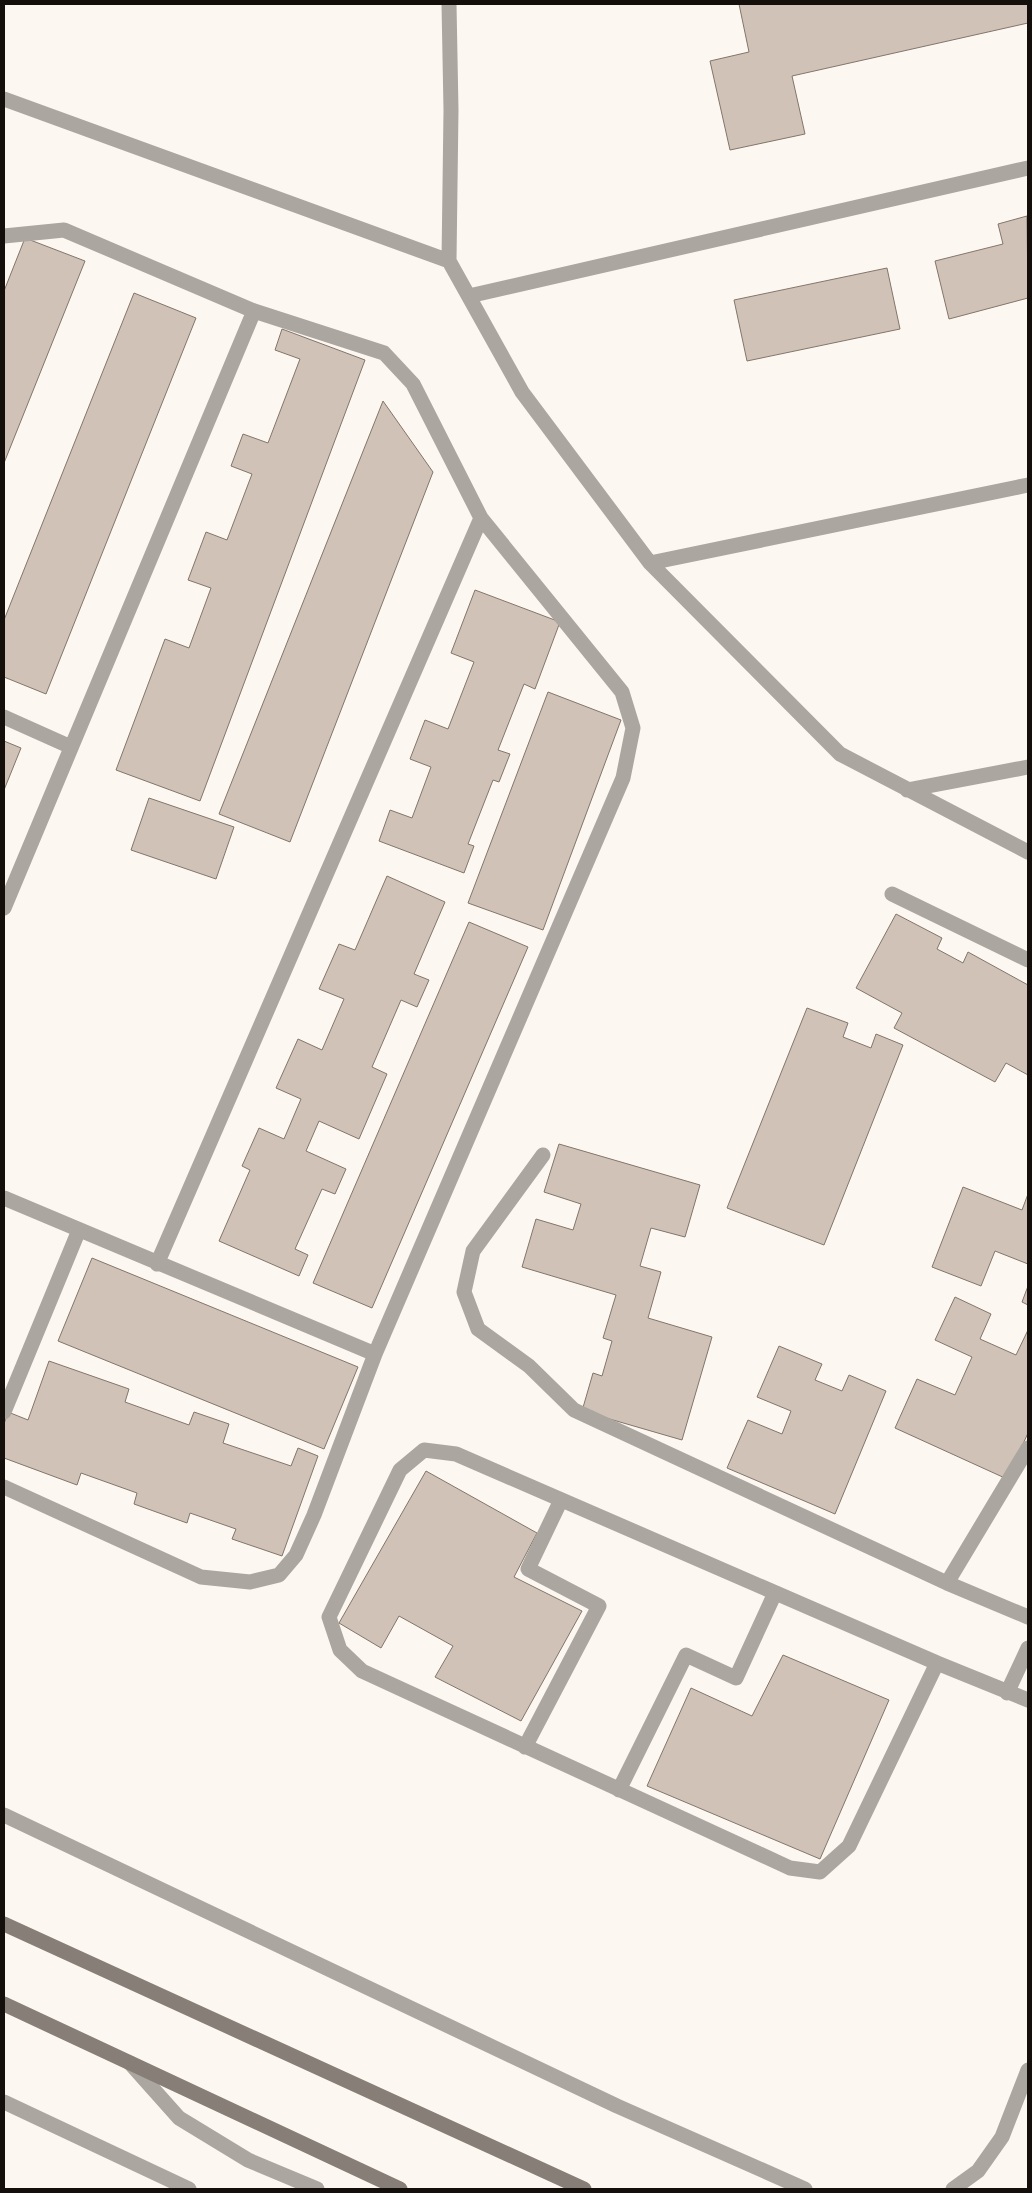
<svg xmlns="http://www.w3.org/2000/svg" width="1032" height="2193" font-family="Commissioner,sans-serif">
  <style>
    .building { fill: #d0c2b6; stroke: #82766b }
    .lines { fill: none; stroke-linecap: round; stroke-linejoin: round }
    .lane { stroke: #aca6a1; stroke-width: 15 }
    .street { stroke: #aca6a1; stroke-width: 15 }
    .secondary { stroke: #877f77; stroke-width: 15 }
  </style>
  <rect width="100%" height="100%" fill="#fdf7f2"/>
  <path class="building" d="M739 4H1028V23L792 76 805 134 730 150 710 61 749 52Z
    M1027 216 1028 298 949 319 935 261 1003 244 998 224Z
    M25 238 85 261 4 463V291Z
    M887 268 900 329 747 361 734 300Z
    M134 293 196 318 46 694 4 677V620Z
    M282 329 365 360 200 801 116 770 165 639 189 648 211 588 188 580 206 532 227 540 252 474 231 466 243 434 268 443 300 359 275 350Z
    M383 401 433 472 290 842 219 814Z
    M475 590 560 622 535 689 524 684 498 750 510 754 499 782 493 780 468 844 474 846 464 873 379 841 390 810 412 818 431 767 410 759 425 720 448 729 474 662 451 653Z
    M548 692 621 720 543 930 468 903Z
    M4 741 21 748 4 790Z
    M149 798 234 827 216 879 131 850Z
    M387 876 445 902 414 974 429 980 417 1007 401 1000 372 1067 387 1074 359 1139 319 1121 306 1151 346 1169 335 1194 322 1189 295 1249 308 1255 299 1276 219 1241 250 1170 242 1166 259 1128 284 1139 301 1099 276 1088 298 1039 322 1050 344 999 319 989 339 944 355 950Z
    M896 914 942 938 937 949 963 963 968 952 1028 985V1075L1006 1063 995 1082 894 1028 902 1013 856 988Z
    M469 922 528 947 372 1308 313 1283Z
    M807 1008 848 1023 843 1037 871 1048 876 1034 903 1045 824 1245 727 1208Z
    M559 1144 700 1185 685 1237 651 1228 640 1266 661 1272 648 1318 712 1337 682 1440 582 1411 593 1373 602 1376 612 1341 603 1338 616 1295 522 1267 536 1219 573 1230 581 1204 544 1192Z
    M963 1187 1022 1210 1028 1194V1264L995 1251 981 1286 932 1267Z
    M92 1258 358 1367 324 1449 58 1341Z
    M1028 1286V1305L1022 1302Z
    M955 1297 991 1314 980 1339 1016 1355 1028 1330V1433L1007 1479 895 1428 917 1379 955 1395 972 1357 935 1340Z
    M779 1346 822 1364 815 1380 842 1391 849 1375 886 1391 835 1514 727 1468 748 1420 782 1434 791 1411 757 1397Z
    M49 1361 129 1389 125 1402 189 1425 194 1412 229 1424 223 1443 291 1466 298 1448 318 1456 282 1556 232 1539 236 1529 190 1513 187 1523 134 1504 137 1493 81 1473 77 1485 4 1458V1424L8 1412 28 1420Z
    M426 1471 537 1533 514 1577 582 1611 521 1721 435 1677 453 1646 399 1616 381 1648 339 1623Z
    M783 1655 889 1700 820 1859 647 1786 691 1688 752 1716Z"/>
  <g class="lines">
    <path class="lane" d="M130 2063 179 2118 248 2160 317 2189"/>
    <path class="street" d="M449 4 451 110 449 261 522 392 650 563 840 754 1028 852
      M4 99 449 261
      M4 236 64 230 254 311 384 353 413 384 481 518 622 692 633 728 623 778 375 1354 314 1515 296 1555 279 1575 250 1582 201 1577 4 1487
      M469 296 1028 168
      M650 563 1028 485
      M4 717 71 747
      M907 790 1028 767
      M892 894 1028 960
      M4 908 254 311
      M543 1155 473 1251 464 1292 478 1329 529 1366 574 1410 947 1583 1028 1617
      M4 1198 375 1354
      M157 1264 481 518
      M4 1412 79 1230
      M947 1583 1028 1448
      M937 1663 849 1846 820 1872 790 1868 362 1671 340 1650 329 1617 400 1470 424 1450 456 1454 937 1663 1028 1700
      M1007 1693 1028 1648
      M525 1747 599 1606 528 1569 561 1500
      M619 1790 686 1655 736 1678 775 1593
      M4 1815 617 2106 805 2189
      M4 2102 189 2189
      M953 2189 978 2171 1002 2137 1028 2070"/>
    <path class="secondary" d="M4 1924 584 2189
      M4 2004 400 2189"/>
  </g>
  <rect width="1032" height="2193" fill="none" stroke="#140f0b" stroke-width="10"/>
</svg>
